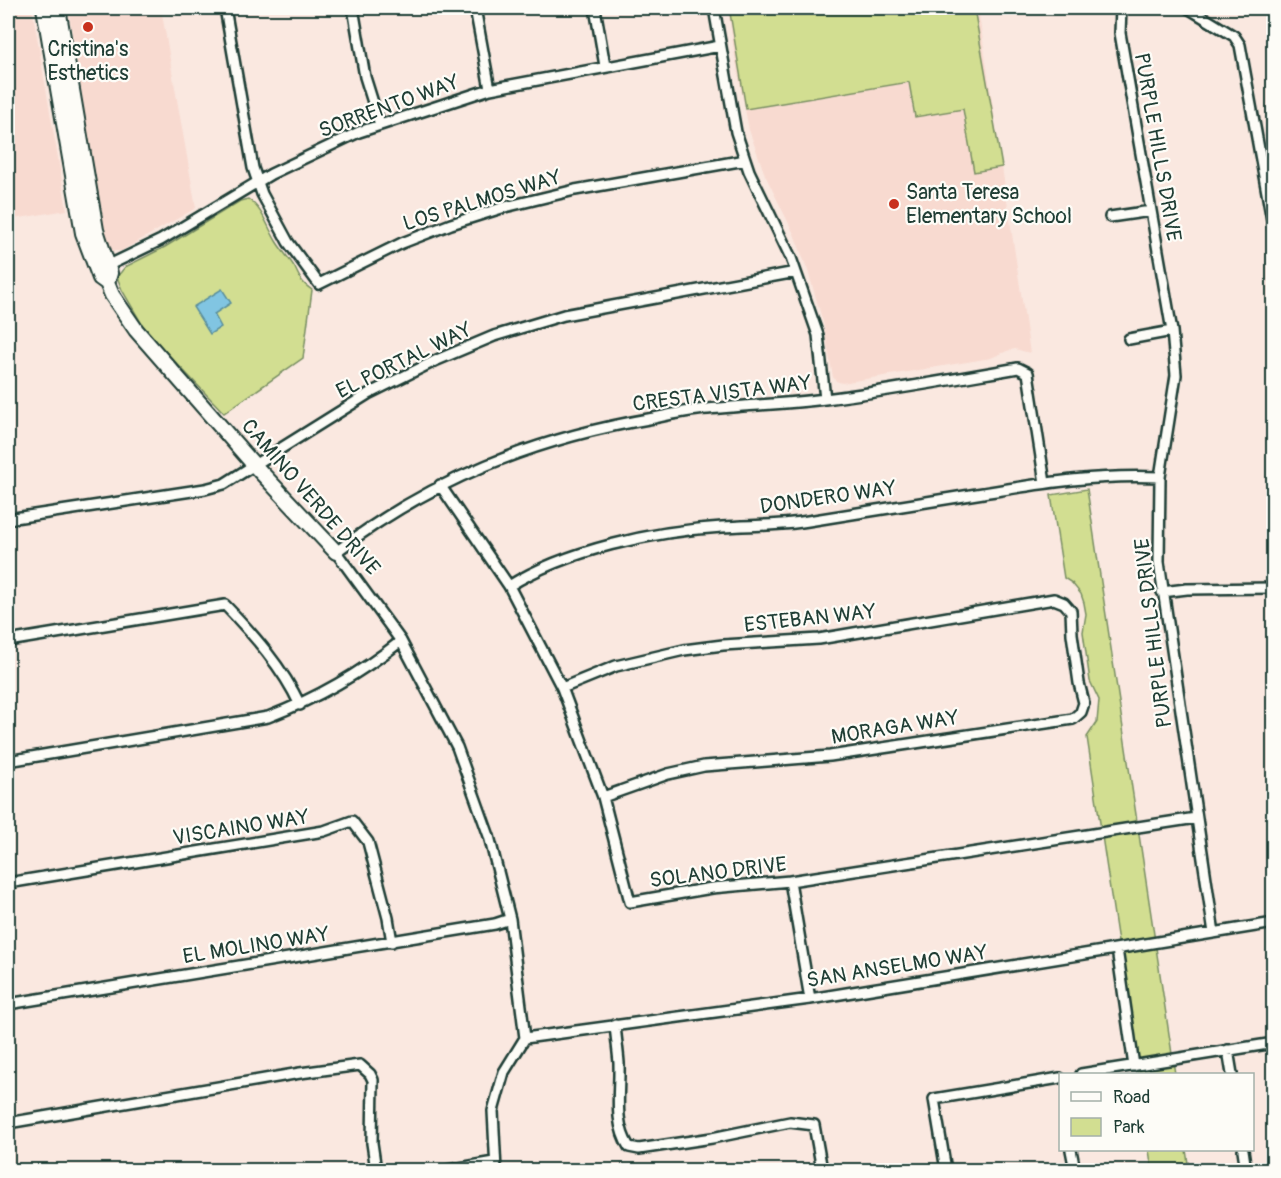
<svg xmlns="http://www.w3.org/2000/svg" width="1281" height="1178" font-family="Pangolin,sans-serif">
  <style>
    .built { fill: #f8dad0 }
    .green { fill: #d2de91; stroke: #788e62; stroke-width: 1.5 }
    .water { fill: #81c5e2; stroke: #5a8f9c; stroke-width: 1.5 }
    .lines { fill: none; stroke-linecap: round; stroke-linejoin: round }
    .street-casing { stroke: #1f3d34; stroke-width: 14 }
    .secondary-casing { stroke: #1f3d34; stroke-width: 18 }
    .street { stroke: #fdfcf7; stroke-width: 9 }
    .secondary { stroke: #fdfcf7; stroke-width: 14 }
    .poi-dot { fill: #c8321e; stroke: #fdfcf7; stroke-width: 2 }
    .labels { text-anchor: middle; stroke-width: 4.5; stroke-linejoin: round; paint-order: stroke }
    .poi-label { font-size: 21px; fill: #1f3d34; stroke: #fdfcf7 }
    .street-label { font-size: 21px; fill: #1f3d34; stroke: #fdfcf7 }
  </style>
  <rect width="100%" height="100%" fill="#fae8e0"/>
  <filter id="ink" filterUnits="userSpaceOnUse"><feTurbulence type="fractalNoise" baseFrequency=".0167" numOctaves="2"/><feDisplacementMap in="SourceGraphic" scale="12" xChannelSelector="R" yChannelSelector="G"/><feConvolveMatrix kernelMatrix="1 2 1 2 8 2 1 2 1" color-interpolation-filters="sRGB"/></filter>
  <g filter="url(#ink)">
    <path class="built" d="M8 8H32L67 210 8 220Z
      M68 8H161L196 208 121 251H113L105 242Z
      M728 8H978L1030 353 1015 349 1007 351 991 358 842 383 836 381 833 377 823 322 808 271 794 234 765 175 749 130 734 52Z"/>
    <path class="green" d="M763 8H974L1002 167 974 172 963 109 915 117 909 82 746 109 730 13Z
      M248 199C263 209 267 226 276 241 282 251 290 259 295 268 300 279 302 283 312 290L303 358 224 413 146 331 122 290 117 277 125 267 165 247 240 201Z
      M1087 489 1175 1074H1138L1087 737 1097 722 1099 700 1090 681 1083 632 1086 614 1084 603 1081 594 1072 583 1064 578 1051 495Z
      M1149 1150H1186L1189 1170H1152Z"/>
    <path class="water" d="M222 289 231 303 214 314 221 327 210 334 193 307Z"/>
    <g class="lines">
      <defs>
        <path id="street" d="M225 8 253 168 262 194 288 242 319 284 402 243 451 224 505 207 575 190 745 160
          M353 8 365 77 380 125
          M475 8 490 89
          M595 8 605 66
          M714 8 736 132 749 171 791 258 818 335 825 399
          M1121 8 1120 33 1172 331 1176 375 1160 477 1159 562 1214 933
          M1188 8 1234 36 1240 45 1274 231
          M1110 217 1151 211
          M105 267 161 240 271 174 359 132 490 89 720 46
          M1129 339 1172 331
          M440 485 509 586 562 688 603 797 630 902 712 888 790 881 1196 818
          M8 519 205 489 224 484 368 394 437 360 494 336 564 315 796 272
          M509 586C566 550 655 531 722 527 751 525 780 526 808 521 867 512 925 502 983 493 1044 483 1098 474 1160 477
          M1162 592 1187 589 1274 588
          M8 641 225 605C253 634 283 668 300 705
          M562 688 616 666 684 650 723 645 819 639 1054 599 1064 603 1071 611 1072 634 1079 683 1084 703 1081 712 1073 719 830 756 704 766 668 774 603 797
          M8 761 268 717C315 699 362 672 401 641
          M790 881 810 999
          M8 883 324 831 352 821 368 842 388 918 392 942
          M1117 949 1134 1066
          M8 1004 495 924 510 919
          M615 1025C616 1037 618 1050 619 1063 620 1091 613 1122 629 1147L639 1149 712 1138 790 1122 814 1125 822 1170
          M525 1038 810 999 1274 923
          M1228 1050 1232 1074
          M1081 1074 1274 1043
          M8 1123 300 1073 360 1065 370 1074 373 1080 372 1143 376 1170
          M1071 1150 1075 1170
          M1243 1150 1246 1170
          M448 1170 494 1162
          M496 1170 493 1111 504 1072 525 1038 510 919 489 836 457 747 401 641 336 552C432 479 536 438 654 418 672 414 690 410 708 409 747 405 786 404 825 399 890 391 954 379 1018 368L1028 373 1045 483
          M946 1170 934 1099 1060 1078"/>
        <path id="secondary" d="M44 8 83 233 100 278 107 283 112 295 136 330 255 466 336 552
          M58 8 96 230 110 273 107 283"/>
      </defs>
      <use href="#street" class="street-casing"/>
      <use href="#secondary" class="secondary-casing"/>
      <use href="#street" class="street"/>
      <use href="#secondary" class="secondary"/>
    </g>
  </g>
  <g class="poi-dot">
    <circle cx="88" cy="27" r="6"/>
    <circle cx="894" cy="204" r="6"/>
  </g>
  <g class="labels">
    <g class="poi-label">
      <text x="88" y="56">Cristina's<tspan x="88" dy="24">Esthetics</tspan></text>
      <text x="906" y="199" text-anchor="start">Santa Teresa<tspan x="906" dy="24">Elementary School</tspan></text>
    </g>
    <g class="street-label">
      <text transform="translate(389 106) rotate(-20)" y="7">SORRENTO WAY</text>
      <text transform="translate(1158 147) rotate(80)" y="7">PURPLE HILLS DRIVE</text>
      <text transform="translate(482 200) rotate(-17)" y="7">LOS PALMOS WAY</text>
      <text transform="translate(404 360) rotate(-26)" y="7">EL PORTAL WAY</text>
      <text transform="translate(722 393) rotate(-7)" y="7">CRESTA VISTA WAY</text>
      <text transform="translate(311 497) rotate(49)" y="7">CAMINO VERDE DRIVE</text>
      <text transform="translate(828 497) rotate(-8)" y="7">DONDERO WAY</text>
      <text transform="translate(810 618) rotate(-6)" y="7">ESTEBAN WAY</text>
      <text transform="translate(1153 633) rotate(-97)" y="7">PURPLE HILLS DRIVE</text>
      <text transform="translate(895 727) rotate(-9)" y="7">MORAGA WAY</text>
      <text transform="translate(241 827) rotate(-9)" y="7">VISCAINO WAY</text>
      <text transform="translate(718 872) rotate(-7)" y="7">SOLANO DRIVE</text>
      <text transform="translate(256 945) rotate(-9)" y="7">EL MOLINO WAY</text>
      <text transform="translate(897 966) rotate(-9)" y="7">SAN ANSELMO WAY</text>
    </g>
  </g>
  <rect width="1281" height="1178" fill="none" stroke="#fdfcf7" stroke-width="30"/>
  <rect x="15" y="15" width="1251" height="1148" fill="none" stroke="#1f3d34" stroke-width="2" filter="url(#ink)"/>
  <rect x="1059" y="1073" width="195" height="78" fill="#fdfcf7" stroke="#a4b0a9" stroke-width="1.5"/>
  <rect x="1071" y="1092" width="30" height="9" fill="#fdfcf7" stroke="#a4b0a9" stroke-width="1.5"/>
  <text x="1113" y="1103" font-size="18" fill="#1f3d34">Road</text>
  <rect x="1071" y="1118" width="30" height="18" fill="#d2de91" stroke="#a4b0a9" stroke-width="1.5"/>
  <text x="1113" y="1133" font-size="18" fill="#1f3d34">Park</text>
</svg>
